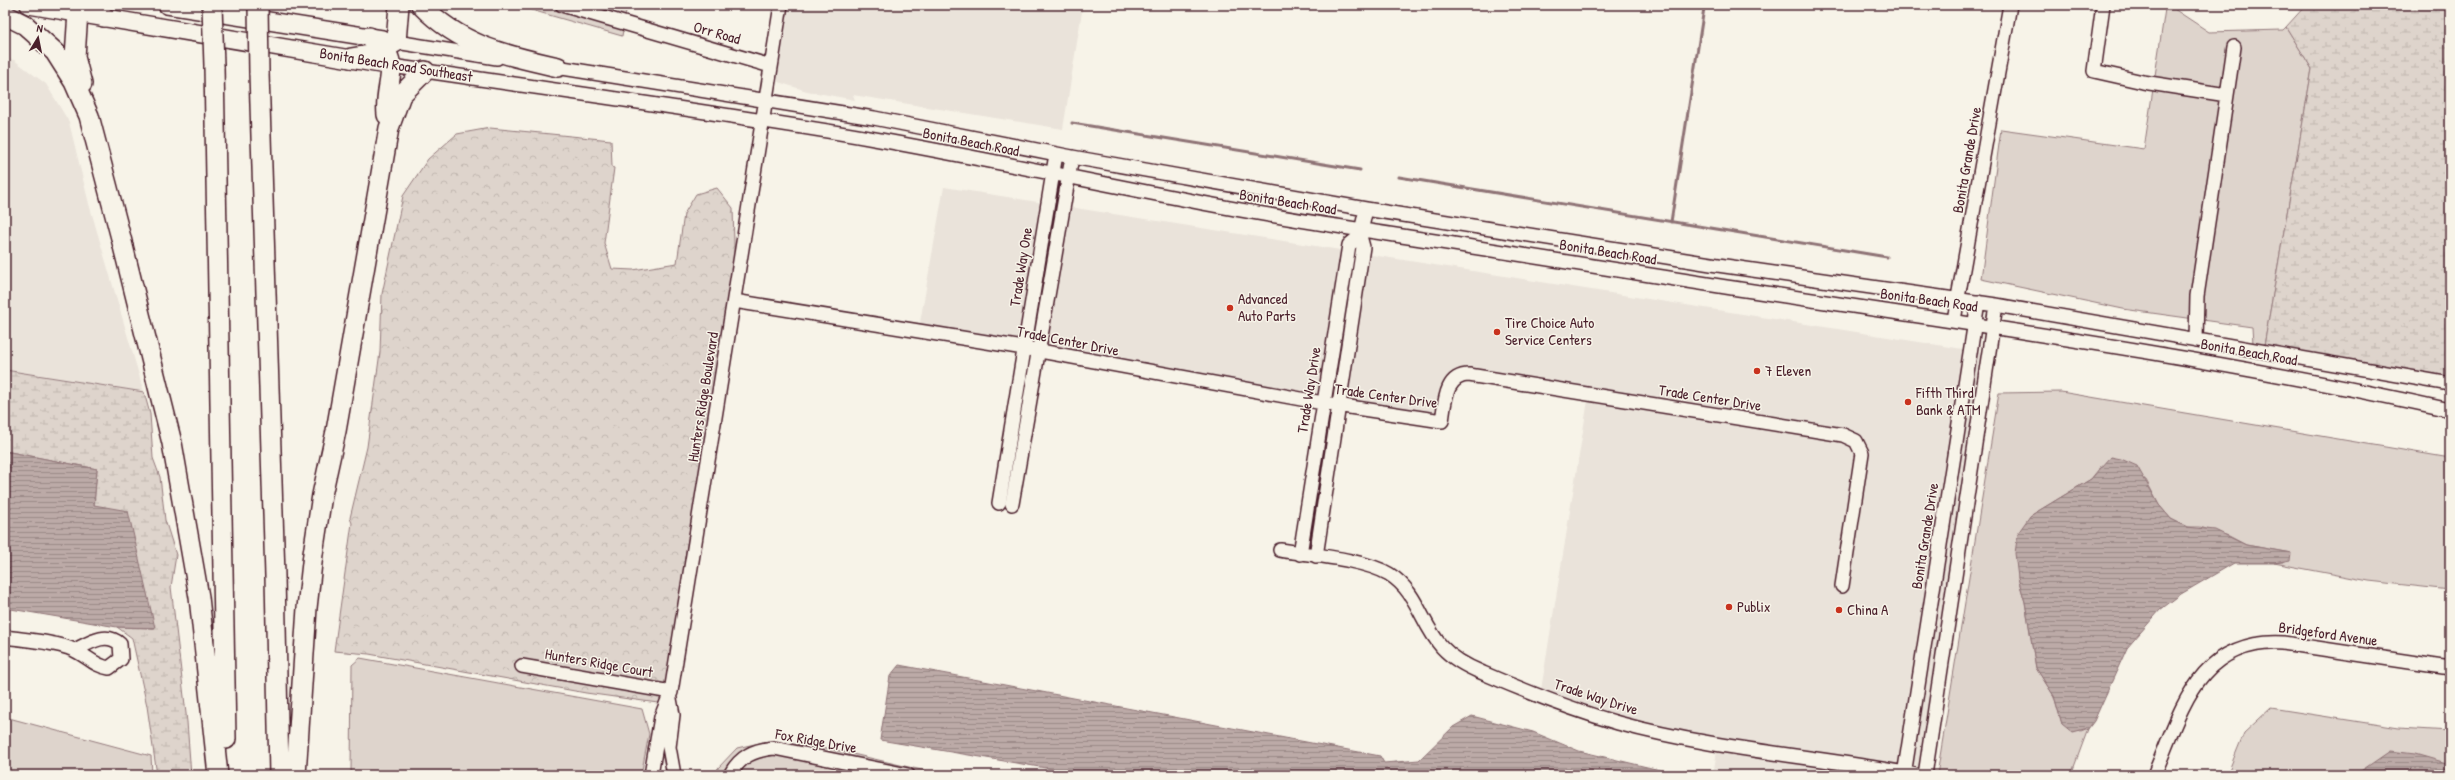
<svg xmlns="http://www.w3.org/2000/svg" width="2455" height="780" font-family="'Patrick Hand',sans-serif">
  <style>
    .built { fill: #eae3da }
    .grass { fill: #ded4cc; stroke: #947a7c }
    .forest { fill: url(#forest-crowns); stroke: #947a7c }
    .wetland { fill: url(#wetland-marsh); stroke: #947a7c }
    .water { fill: url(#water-rules); stroke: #8e7275 }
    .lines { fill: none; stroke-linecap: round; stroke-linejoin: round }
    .stream { stroke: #8e7275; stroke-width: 3 }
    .minor-casing { stroke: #4a1f2b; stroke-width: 16 }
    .major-casing { stroke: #4a1f2b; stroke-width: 20 }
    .highway-casing { stroke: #4a1f2b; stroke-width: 22 }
    .minor { stroke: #f7f3e8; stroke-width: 13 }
    .major { stroke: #f7f3e8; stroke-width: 17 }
    .highway { stroke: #f7f3e8; stroke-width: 19 }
    .highway-bridge-casing { stroke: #4a1f2b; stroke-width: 22; stroke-linecap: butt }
    .highway-bridge { stroke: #f7f3e8; stroke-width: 19 }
    .poi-dot { fill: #c8321e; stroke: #f7f3e8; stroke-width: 1.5 }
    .labels { text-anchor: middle; stroke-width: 3; stroke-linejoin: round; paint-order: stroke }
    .street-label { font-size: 15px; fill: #4a1f2b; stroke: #f7f3e8 }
    .poi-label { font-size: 15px; fill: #4a1f2b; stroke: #f7f3e8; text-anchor: start }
  </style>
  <defs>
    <pattern id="forest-crowns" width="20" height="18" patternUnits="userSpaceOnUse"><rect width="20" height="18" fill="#ded4cc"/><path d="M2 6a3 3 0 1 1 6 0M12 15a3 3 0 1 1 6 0" fill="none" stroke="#c0b6af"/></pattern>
    <pattern id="wetland-marsh" width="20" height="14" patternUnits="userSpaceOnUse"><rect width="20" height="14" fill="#ded4cc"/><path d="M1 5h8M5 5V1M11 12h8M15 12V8" fill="none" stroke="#c0b6af"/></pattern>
    <pattern id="water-rules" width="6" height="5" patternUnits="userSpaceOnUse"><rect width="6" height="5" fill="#bcaaa7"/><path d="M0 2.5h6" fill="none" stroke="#9b8a88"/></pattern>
  </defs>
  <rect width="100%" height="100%" fill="#f7f3e8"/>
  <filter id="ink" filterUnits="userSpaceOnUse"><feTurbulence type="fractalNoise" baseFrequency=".025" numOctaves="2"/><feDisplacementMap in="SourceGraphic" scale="8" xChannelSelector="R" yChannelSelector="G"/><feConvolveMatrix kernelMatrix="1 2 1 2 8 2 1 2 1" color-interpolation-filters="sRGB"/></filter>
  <g filter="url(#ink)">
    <path class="built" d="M786 5H1083L1063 129 853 95 855 100 807 91 775 81Z
      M5 58 14 60 46 84 69 122 89 204 144 392 5 370Z
      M944 187 1988 353 1923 775H1713L1718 745 1540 696 1589 394 1459 379 1446 405 1433 415 919 328Z"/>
    <path class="grass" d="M521 5H627L622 36 528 9Z
      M2165 9H2174L2209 32 2283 30 2286 27 2312 69 2264 346 2253 344 2252 327 2123 309 1981 279 2001 129 2144 149Z
      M2061 392 2450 458V590L2369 581 2274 563 2283 562 2291 553 2246 545 2229 536 2200 527H2187L2171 519 2159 505 2146 480 2102 465 2091 479 2030 516 2018 578 2025 602 2036 668 2054 696 2062 724 2081 732 2088 729 2071 775H1937L1999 393Z
      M360 658 642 709 649 734 641 775H351L352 665Z
      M2271 708 2399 728 2450 731V775H2227L2244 733Z
      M5 717 151 756 152 775H5Z
      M768 741 827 748 943 775H716L718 768 737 748Z"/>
    <path class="forest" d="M490 128 611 140 612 167 614 168 604 243 612 269 633 270 677 263 684 214 696 194 717 188 733 208 735 280 686 551 672 671 665 704 586 693 369 654 334 651 352 523 350 518 367 447 380 352 382 294 403 196 428 159 457 134Z"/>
    <path class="wetland" d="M2306 5H2450V378L2264 346 2312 69 2286 27Z
      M5 370 144 392 150 414 153 458 160 477 165 520 176 555 171 587 187 722 191 775H157L147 706 132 638 117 627 154 628 94 505 97 469 5 451Z"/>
    <path class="water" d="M5 451 97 469 94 505 128 511 155 628 117 627 5 608Z
      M2111 457 2121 459 2137 466 2159 505 2171 519 2187 527 2215 530 2246 545 2291 553 2290 560 2274 563H2234L2181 594 2160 610 2127 648 2094 721 2088 729 2073 733 2062 724 2054 696 2036 668 2025 602 2018 578 2015 553 2018 533 2030 516 2091 479Z
      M899 665 1380 756 1384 763 1419 760 1453 727 1472 716 1533 732 1579 751 1681 775H1087L880 740 890 676Z
      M2390 751 2415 754 2450 764V775H2355Z"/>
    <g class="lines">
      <path class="stream" d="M1072 123 1360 170
        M1399 177 1887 257
        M1671 222 1704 8"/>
      <defs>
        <path id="minor" d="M562 5 771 66
          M2103 5 2094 71 2143 82 2227 95 2197 296 2196 340
          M396 42 497 58
          M392 66C551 90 711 111 869 138 1027 166 1184 203 1343 227 1471 246 1599 268 1726 287 1969 324 2211 357 2450 410
          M550 66 874 118 1072 157 1366 209 1711 264 1996 305 2450 384
          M2227 95 2234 47
          M734 301 1024 348 1323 403 1442 421C1445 402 1445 375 1469 375L1843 435 1856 441 1862 453 1842 586
          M1954 320 2010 5
          M999 503 1056 154
          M1012 504 1072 157
          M1280 550C1310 555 1364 559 1389 574 1418 592 1421 624 1442 647 1453 659 1468 667 1483 673 1527 692 1573 710 1618 723 1716 750 1817 756 1916 775
          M1300 554 1349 245 1360 236
          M1316 556 1363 247 1360 236 1366 209
          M5 637C25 640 50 641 69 648 85 653 93 666 109 668L121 659 120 644C106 631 89 643 75 650
          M522 666 671 692
          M670 699 673 715 669 747 674 775
          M651 775 661 717 671 692 781 5
          M730 775C740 756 754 750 774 748L908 775
          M1904 775 1978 302
          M1925 775 1996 305
          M2154 775C2182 710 2197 639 2283 643L2450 668"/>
        <path id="major" d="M29 5 392 66
          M167 5 382 39"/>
        <path id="highway" d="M93 5 104 17
          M421 5C461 46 505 55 558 67
          M5 15 25 25 55 52 74 82 89 116 121 238 172 443 199 597 218 775
          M369 37C407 60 383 81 387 115
          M351 58 375 54 396 42 399 5
          M214 66 226 739
          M259 73 275 576 279 775
          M82 84 75 57 78 12 88 5
          M296 775 307 608 313 554 322 495 336 431 389 128 401 95 425 71"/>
      </defs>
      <use href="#minor" class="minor-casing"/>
      <use href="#major" class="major-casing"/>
      <use href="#highway" class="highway-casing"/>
      <use href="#minor" class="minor"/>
      <use href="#major" class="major"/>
      <use href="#highway" class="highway"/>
      <defs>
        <path id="highway-bridge" d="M212 5 214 66
          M258 5 259 73"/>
      </defs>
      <use href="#highway-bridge" class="highway-bridge-casing"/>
      <use href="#highway-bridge" class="highway-bridge"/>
    </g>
  </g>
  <g class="poi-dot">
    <circle cx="1230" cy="308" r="4"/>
    <circle cx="1497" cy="332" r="4"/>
    <circle cx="1757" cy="371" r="4"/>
    <circle cx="1908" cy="402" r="4"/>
    <circle cx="1729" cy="607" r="4"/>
    <circle cx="1839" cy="610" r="4"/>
  </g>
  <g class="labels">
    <g class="street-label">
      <text transform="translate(717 33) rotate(16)" y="5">Orr Road</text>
      <text transform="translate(396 65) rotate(9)" y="5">Bonita Beach Road Southeast</text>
      <text transform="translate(971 142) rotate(11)" y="5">Bonita Beach Road</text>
      <text transform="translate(1967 160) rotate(-80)" y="5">Bonita Grande Drive</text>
      <text transform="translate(1288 202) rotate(9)" y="5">Bonita Beach Road</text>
      <text transform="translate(1608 252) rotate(9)" y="5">Bonita Beach Road</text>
      <text transform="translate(1021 267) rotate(-81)" y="5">Trade Way One</text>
      <text transform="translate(1929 300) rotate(8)" y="5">Bonita Beach Road</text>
      <text transform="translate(1068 341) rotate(11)" y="5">Trade Center Drive</text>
      <text transform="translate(2249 352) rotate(10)" y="5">Bonita Beach Road</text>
      <text transform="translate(1309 390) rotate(-81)" y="5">Trade Way Drive</text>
      <text transform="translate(1386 396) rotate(8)" y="5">Trade Center Drive</text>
      <text transform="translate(703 397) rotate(-81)" y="5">Hunters Ridge Boulevard</text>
      <text transform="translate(1710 398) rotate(9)" y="5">Trade Center Drive</text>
      <text transform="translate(1925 536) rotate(-81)" y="5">Bonita Grande Drive</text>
      <text transform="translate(2328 634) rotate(8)" y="5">Bridgeford Avenue</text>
      <text transform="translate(599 663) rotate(10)" y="5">Hunters Ridge Court</text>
      <text transform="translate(1596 697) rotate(18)" y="5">Trade Way Drive</text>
      <text transform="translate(816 741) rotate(10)" y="5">Fox Ridge Drive</text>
    </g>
    <g class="poi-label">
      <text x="1238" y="304">Advanced<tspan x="1238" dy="17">Auto Parts</tspan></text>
      <text x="1505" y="328">Tire Choice Auto<tspan x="1505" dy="17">Service Centers</tspan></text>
      <text x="1765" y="376">7 Eleven</text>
      <text x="1916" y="398">Fifth Third<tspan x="1916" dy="17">Bank &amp; ATM</tspan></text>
      <text x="1737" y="612">Publix</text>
      <text x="1847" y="615">China A</text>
    </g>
  </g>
  <rect width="2455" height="780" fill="none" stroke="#f7f3e8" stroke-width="20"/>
  <rect x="10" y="10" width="2435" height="760" fill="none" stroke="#4a1f2b" stroke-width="1.5" filter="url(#ink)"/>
  <g transform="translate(38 38) rotate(10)" stroke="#f7f3e8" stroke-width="3" paint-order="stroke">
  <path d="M0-3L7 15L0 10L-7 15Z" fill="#4a1f2b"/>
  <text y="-6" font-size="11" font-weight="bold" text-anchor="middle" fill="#4a1f2b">N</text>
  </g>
</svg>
